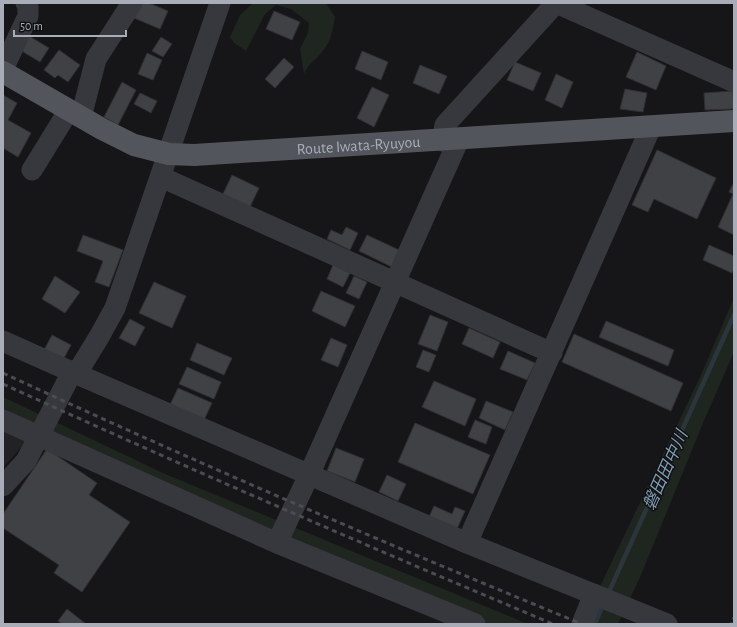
<svg xmlns="http://www.w3.org/2000/svg" width="737" height="627" font-family="'Alegreya Sans','Noto Sans JP',sans-serif">
  <style>
    .built { fill: #222225 }
    .green { fill: #1e261f }
    .lines { fill: none; stroke-linecap: round; stroke-linejoin: round }
    .stream { stroke: #2c353c; stroke-width: 4.5 }
    .building { fill: #404145; stroke: #303034 }
    .path { stroke: #3d3f44; stroke-width: 2.5; stroke-dasharray: 2 3; stroke-linecap: butt }
    .minor { stroke: #37383d; stroke-width: 21 }
    .major { stroke: #53555c; stroke-width: 22 }
    .rail { stroke: #4a4c52; stroke-width: 3; stroke-dasharray: 5 4; stroke-linecap: butt }
    .labels { text-anchor: middle; stroke-width: 3; stroke-linejoin: round; paint-order: stroke }
    .street-label { font-size: 16px; fill: #a8adb8; stroke: #111113 }
    .water-label { font-size: 17px; font-style: italic; fill: #7f9bb3; stroke: #111113 }
  </style>
  <rect width="100%" height="100%" fill="#161618"/>
  <path class="built" d="M3 426 29 438 3 468Z"/>
  <path class="green" d="M253 3H326L335 17C333 29 331 42 322 52 316 60 308 64 304 74L300 49 308 33 309 23 291 9 276 5 265 14 246 51 234 43 230 37 240 15Z
    M734 298V352L703 423 641 575 618 624H582L701 375Z
    M3 397 165 474 528 624H476L3 418Z"/>
  <g class="lines">
    <path class="stream" d="M608 594 734 315
      M595 624 603 605"/>
  </g>
  <path class="building" d="M140 3H149L168 11 160 29 134 18Z
    M274 11 300 22 292 40 266 29Z
    M29 36 49 48 40 62 20 50Z
    M161 37 172 44 163 57 152 51Z
    M59 50 80 65 68 82 58 75 55 78 44 70Z
    M362 51 388 62 381 80 355 69Z
    M637 52 666 66 656 90 626 77Z
    M147 53 162 60 153 80 138 74Z
    M284 58 294 67 275 88 265 79Z
    M515 62 541 73 533 91 507 80Z
    M420 65 447 76 439 94 413 83Z
    M556 74 573 82 562 108 545 100Z
    M122 82 136 90 118 125 104 117Z
    M372 87 389 95 374 127 357 118Z
    M625 89 647 93 643 112 620 109Z
    M733 91 734 109 705 110 704 93Z
    M140 93 157 101 151 113 134 104Z
    M3 95 17 103 8 120 31 133 18 157 3 148Z
    M657 150 716 178 697 219 654 199 648 212 632 205Z
    M232 175 259 188 250 207 223 194Z
    M734 182V235L718 227 733 194 729 192Z
    M346 227 358 233 350 250 327 239 331 230 342 235Z
    M83 235 123 250 109 287 95 282 103 261 77 251Z
    M367 235 399 250 392 267 359 251Z
    M709 245 734 256V269L732 273 703 260Z
    M333 265 350 273 343 287 327 279Z
    M55 276 80 292 65 313 42 299Z
    M354 276 367 282 359 299 346 293Z
    M154 282 186 296 172 328 139 313Z
    M321 291 355 306 345 327 312 311Z
    M430 315 448 322 437 351 418 344Z
    M130 319 145 327 135 346 119 338Z
    M606 321 674 350 668 366 599 337Z
    M469 328 500 342 493 358 462 344Z
    M574 334 683 383 671 411 562 362Z
    M52 335 71 345 63 360 44 350Z
    M331 338 347 345 338 367 321 360Z
    M197 343 232 358 224 375 190 360Z
    M423 350 436 355 429 372 416 367Z
    M508 351 535 363 527 380 500 369Z
    M187 367 221 382 214 399 179 384Z
    M434 381 476 399 465 426 422 407Z
    M178 388 212 403 204 420 170 405Z
    M486 401 513 412 505 430 479 418Z
    M475 420 492 427 486 444 468 437Z
    M415 423 490 455 473 494 398 462Z
    M336 448 364 459 355 482 327 471Z
    M47 449 97 483 89 495 130 522 82 592 54 573 59 565 3 528V514Z
    M387 475 406 484 398 501 379 492Z
    M434 506 452 514 455 507 465 511 457 529 429 517Z
    M67 609 86 624H62L58 621Z"/>
  <g class="lines">
    <path class="path" d="M731 624 734 616"/>
    <path class="minor" d="M556 3 734 82
      M3 69 28 16V6L26 3
      M81 117 96 59 132 3
      M442 141 445 125 556 3
      M32 170 69 110
      M161 177 552 353
      M3 341 72 372 467 543 667 624
      M3 420 277 543 475 624
      M3 486 26 461 72 372 80 368 99 337 115 308 220 3
      M277 543 309 475 459 139
      M467 543 651 127
      M582 624 594 594"/>
    <path class="major" id="s1" d="M3 72 102 129 134 145 169 154 194 155 734 121"/>
    <path class="rail" d="M3 373C194 462 387 544 582 624
      M3 384C185 467 369 547 553 624"/>
  </g>
  <g class="labels">
    <g class="street-label">
      <text dy="6" stroke="none"><textPath href="#s1" startOffset="376">Route Iwata-Ryuyou</textPath></text>
    </g>
    <g class="water-label">
      <text transform="translate(665 470) rotate(-66)" y="6">磐田田中川</text>
    </g>
  </g>
  <rect width="737" height="627" fill="none" stroke="#a8adb8" stroke-width="8"/>
  <path d="M14 30v6h112v-6" fill="none" stroke="#a8adb8" stroke-width="2"/>
  <text x="20" y="30" font-size="12" fill="#a8adb8" stroke="#111113" stroke-width="3" paint-order="stroke">50 m</text>
</svg>
